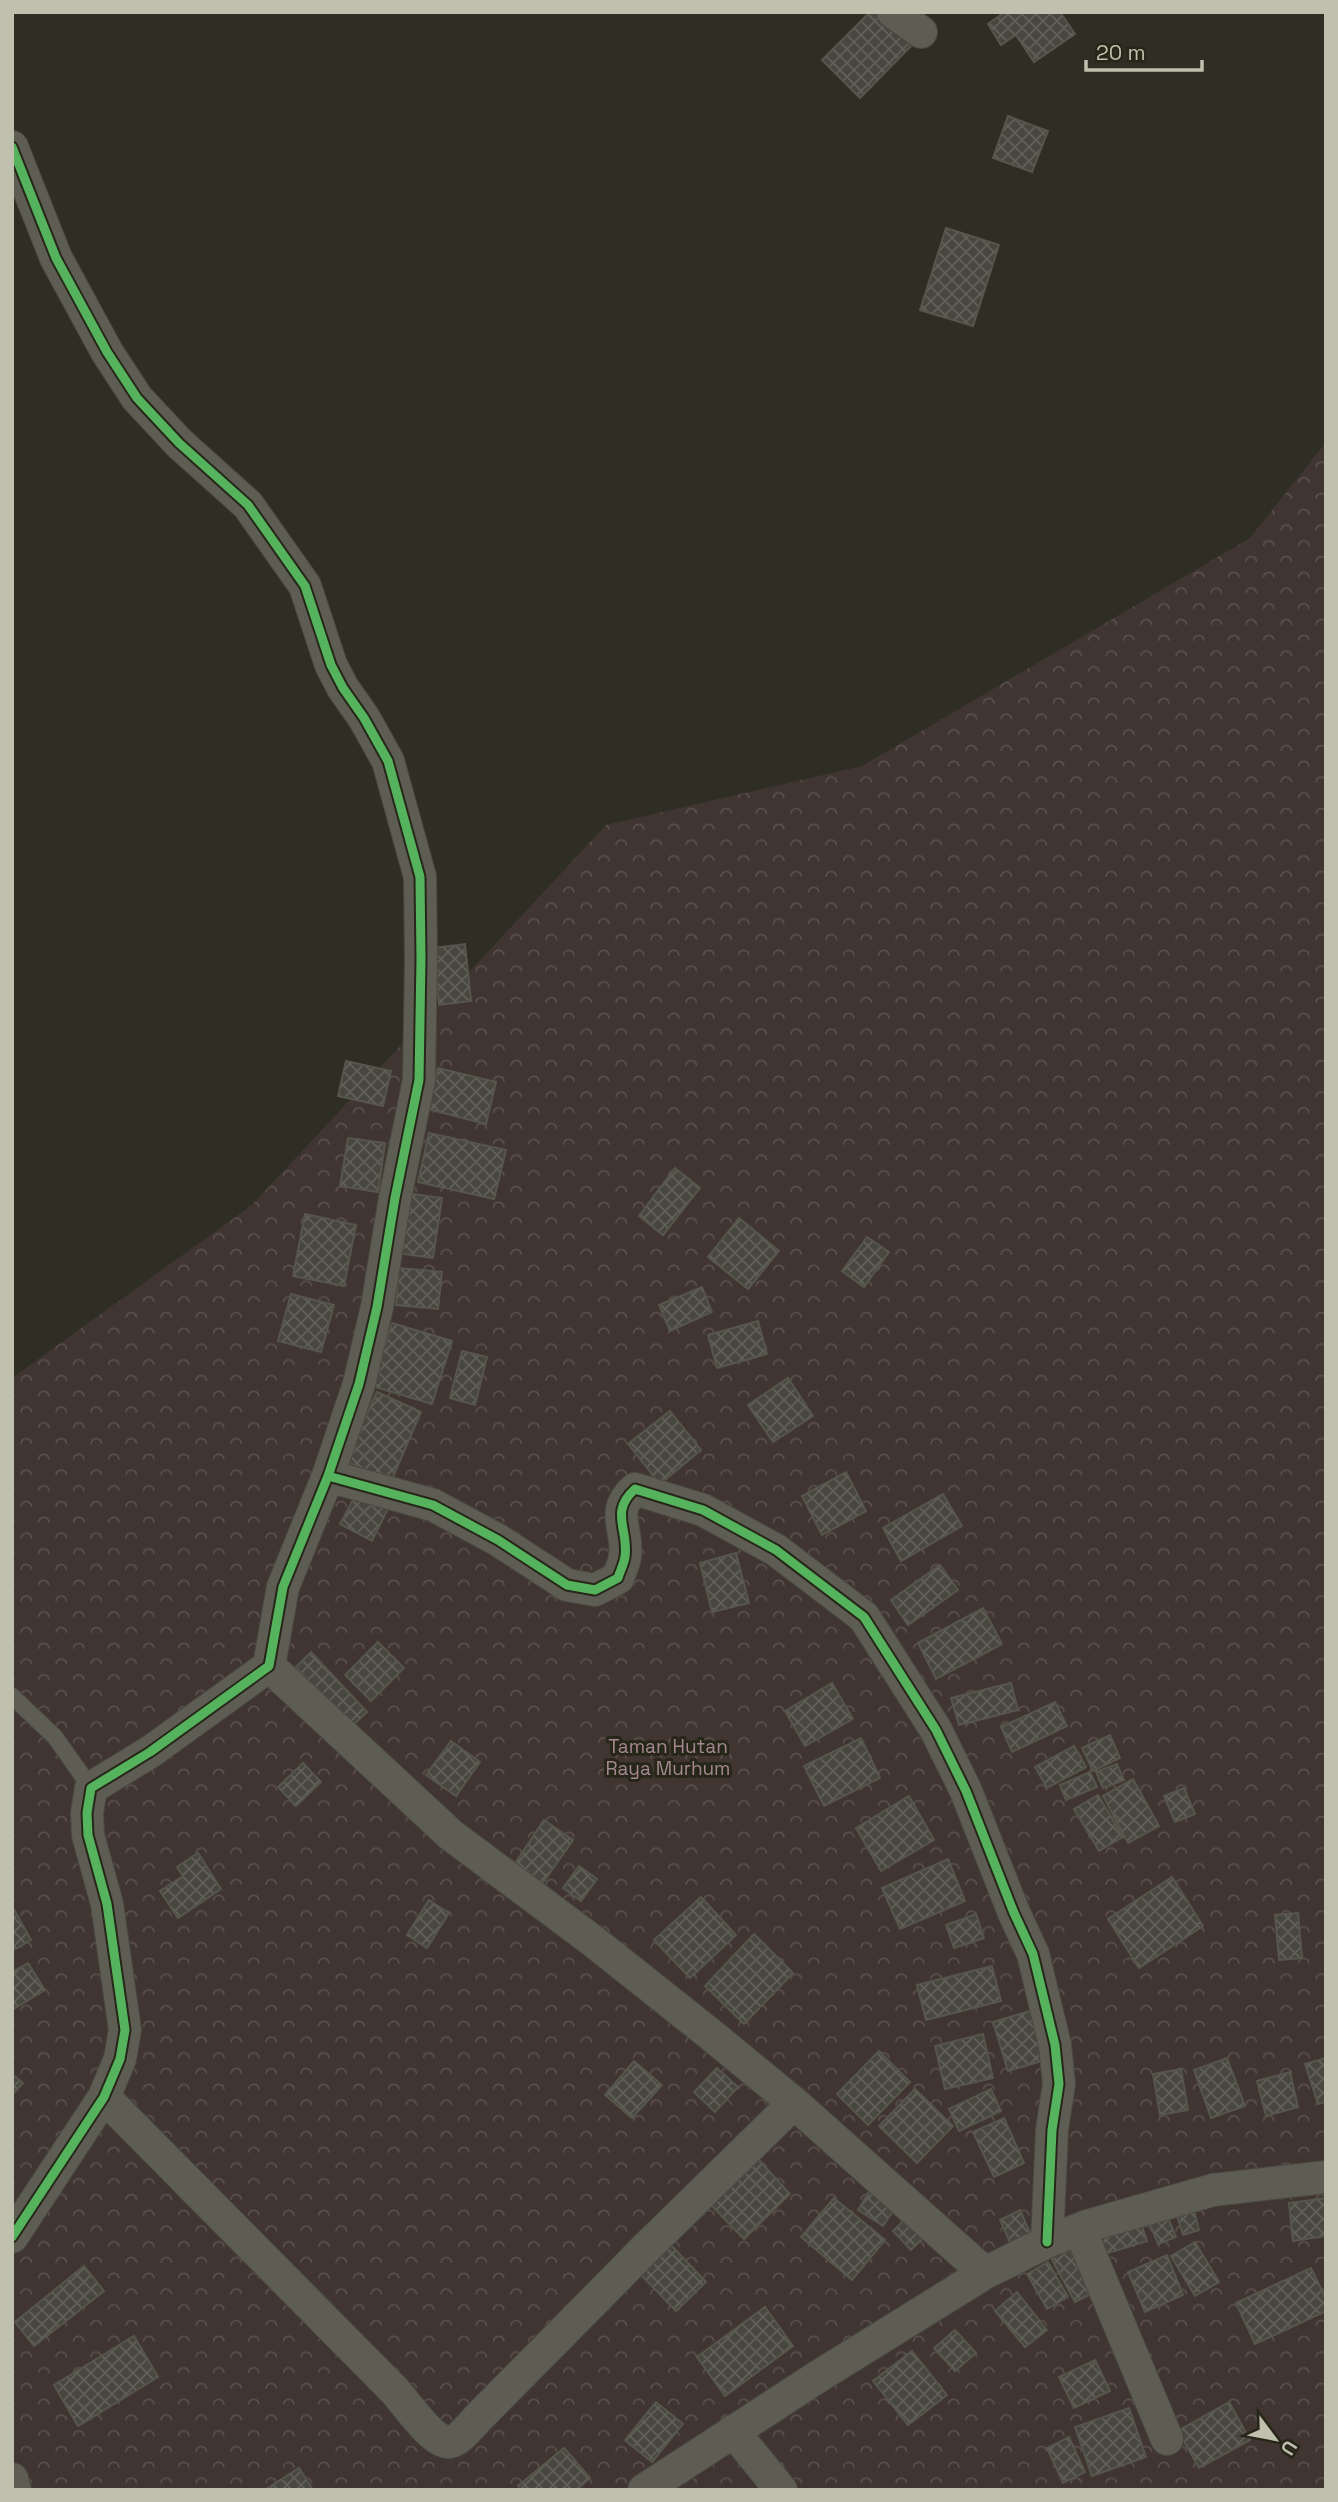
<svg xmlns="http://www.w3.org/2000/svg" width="1338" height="2502" font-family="'Space Grotesk',sans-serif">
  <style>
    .forest { fill: url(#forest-crowns) }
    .building { fill: url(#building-cross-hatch); stroke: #56564c; stroke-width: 2 }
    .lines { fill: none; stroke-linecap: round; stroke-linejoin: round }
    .service-casing { stroke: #494942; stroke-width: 18 }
    .minor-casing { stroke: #494942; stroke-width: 34 }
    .service { stroke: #5d5d54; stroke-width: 16 }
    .minor { stroke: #5d5d54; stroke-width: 32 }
    .cycleway-casing { stroke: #272719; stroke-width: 13 }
    .cycleway { stroke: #56b35d; stroke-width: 9 }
    .labels { text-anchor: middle; stroke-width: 6; stroke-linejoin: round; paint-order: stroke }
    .park-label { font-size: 19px; fill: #a48791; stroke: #272719 }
  </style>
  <defs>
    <pattern id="forest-crowns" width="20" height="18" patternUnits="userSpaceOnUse" patternTransform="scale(1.75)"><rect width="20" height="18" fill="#403530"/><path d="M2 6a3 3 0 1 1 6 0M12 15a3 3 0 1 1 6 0" fill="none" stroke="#5a504b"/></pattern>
    <pattern id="building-cross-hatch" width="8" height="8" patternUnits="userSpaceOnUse" patternTransform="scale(1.75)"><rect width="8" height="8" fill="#47473f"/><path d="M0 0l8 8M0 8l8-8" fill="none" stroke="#606058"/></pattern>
  </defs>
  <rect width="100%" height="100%" fill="#2e2e25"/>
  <path class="forest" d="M1326 442V2490H12V1378L252 1205 606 825 862 766 1250 538Z"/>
  <path class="building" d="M870 12H881L913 44 860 98 822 60Z
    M1001 12H1060L1075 34 1034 62 1016 35 1001 45 988 24 1002 14Z
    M1008 116 1048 131 1032 172 993 158Z
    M946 228 999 245 973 326 920 310Z
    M465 944 471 1001 439 1005 433 948Z
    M346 1061 391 1071 383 1106 338 1096Z
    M438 1068 496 1082 486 1124 428 1109Z
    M429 1133 506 1150 494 1199 418 1182Z
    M348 1138 385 1143 378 1192 340 1186Z
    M675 1168 700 1188 663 1235 639 1216Z
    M406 1193 442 1198 433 1258 397 1253Z
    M305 1214 356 1225 344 1286 293 1276Z
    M739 1218 779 1251 748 1289 708 1257Z
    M867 1237 889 1252 864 1287 842 1271Z
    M399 1268 442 1272 438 1309 396 1305Z
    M702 1287 712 1312 670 1331 659 1305Z
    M291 1294 334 1305 321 1352 278 1341Z
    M758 1321 767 1354 717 1368 708 1335Z
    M392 1323 452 1341 432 1404 372 1386Z
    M462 1351 487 1357 475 1405 450 1398Z
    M788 1378 813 1416 773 1442 748 1405Z
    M377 1392 421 1412 391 1482 345 1461Z
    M670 1411 701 1450 660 1484 628 1444Z
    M846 1472 866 1511 822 1535 802 1496Z
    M358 1490 389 1507 372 1541 340 1524Z
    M943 1494 962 1526 901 1561 883 1528Z
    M736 1553 749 1603 712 1612 700 1563Z
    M940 1565 958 1590 908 1625 891 1600Z
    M983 1608 1002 1644 936 1679 918 1643Z
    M378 1642 404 1668 371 1701 345 1675Z
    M311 1652 367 1712 349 1729 293 1670Z
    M832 1683 853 1719 805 1746 785 1711Z
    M1011 1683 1018 1710 959 1725 951 1698Z
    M1055 1702 1067 1726 1012 1752 1001 1727Z
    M1110 1735 1120 1758 1093 1771 1082 1748Z
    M861 1738 880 1778 824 1806 804 1766Z
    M451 1741 480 1762 456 1796 426 1775Z
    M1074 1746 1086 1767 1047 1788 1035 1767Z
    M303 1763 321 1782 296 1806 278 1787Z
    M1117 1764 1124 1780 1103 1788 1096 1772Z
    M1090 1772 1097 1787 1066 1800 1060 1785Z
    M1133 1779 1159 1826 1128 1843 1103 1796Z
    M1184 1788 1195 1814 1175 1822 1164 1796Z
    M1098 1795 1123 1837 1099 1851 1074 1809Z
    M909 1796 934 1840 881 1871 856 1828Z
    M544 1820 573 1840 540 1887 512 1868Z
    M198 1853 221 1889 178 1918 160 1891 183 1876 177 1867Z
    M948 1859 965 1901 900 1929 882 1888Z
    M579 1866 597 1879 581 1901 563 1888Z
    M1172 1877 1203 1926 1139 1968 1108 1919Z
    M701 1897 736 1935 690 1978 654 1940Z
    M429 1900 449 1913 427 1948 407 1935Z
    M12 1906 31 1940 12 1951Z
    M1298 1913 1302 1958 1279 1960 1275 1915Z
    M976 1914 984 1938 954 1948 946 1925Z
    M754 1934 793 1973 744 2024 705 1986Z
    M28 1963 45 1990 12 2010V1972Z
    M992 1966 1001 2001 926 2020 917 1985Z
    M1033 2010 1048 2059 1008 2071 993 2022Z
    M983 2034 993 2078 945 2089 935 2046Z
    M879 2051 910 2082 868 2125 837 2094Z
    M1227 2058 1245 2106 1211 2118 1194 2070Z
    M1326 2058V2102L1318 2104 1305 2064Z
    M634 2061 662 2085 632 2118 605 2095Z
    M717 2068 738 2087 715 2112 694 2092Z
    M1181 2069 1188 2110 1160 2115 1153 2074Z
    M1290 2072 1298 2107 1266 2116 1257 2081Z
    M12 2074 23 2083 12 2095Z
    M915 2089 953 2126 917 2163 879 2126Z
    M991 2089 1001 2111 959 2131 949 2109Z
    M1004 2118 1024 2163 994 2177 973 2132Z
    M757 2158 790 2194 744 2239 710 2204Z
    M869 2192 895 2208 883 2226 858 2210Z
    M834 2198 885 2240 852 2280 801 2237Z
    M1326 2198V2236L1293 2241 1289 2203Z
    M1163 2206 1176 2237 1158 2244 1145 2213Z
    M1193 2206 1199 2230 1183 2235 1176 2212Z
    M1020 2210 1032 2237 1012 2247 1000 2220Z
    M913 2211 931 2230 911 2250 893 2231Z
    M1137 2211 1147 2241 1105 2254 1096 2224Z
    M1063 2237 1093 2293 1075 2302 1045 2247Z
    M1195 2242 1219 2282 1195 2296 1171 2256Z
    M671 2245 706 2282 676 2311 641 2275Z
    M1167 2255 1183 2295 1145 2312 1128 2272Z
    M1048 2262 1068 2297 1047 2309 1027 2274Z
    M84 2266 104 2291 34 2346 15 2322Z
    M1311 2268 1326 2299V2311L1255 2344 1236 2303Z
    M1017 2292 1047 2330 1025 2347 995 2311Z
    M765 2307 793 2346 725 2396 697 2357Z
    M955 2330 976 2353 955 2371 934 2348Z
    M134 2336 158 2377 78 2426 54 2385Z
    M912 2351 947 2395 908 2425 873 2381Z
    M1095 2360 1110 2391 1074 2408 1059 2377Z
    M656 2402 683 2424 652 2462 625 2440Z
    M1229 2402 1250 2440 1199 2468 1178 2431Z
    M1129 2408 1146 2457 1092 2476 1075 2427Z
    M1069 2437 1085 2472 1063 2483 1047 2448Z
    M564 2448 590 2478 576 2490H521L518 2486Z
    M299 2468 313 2490H265Z"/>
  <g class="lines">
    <defs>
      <path id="service" d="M12 1696 55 1737 91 1788"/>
      <path id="minor" d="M893 12 921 32
        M12 147 56 258 107 352 137 398 179 443 248 505 305 586 331 665 343 688 364 718 388 761 420 877 421 959 419 1080 395 1198 377 1307 359 1384 328 1476 283 1587 269 1666 150 1752 91 1788 87 1813 88 1835 107 1904 125 2030 120 2059 104 2097 12 2237
        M328 1476 433 1505 498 1540 567 1585 595 1590 618 1578C620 1571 624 1564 625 1557 629 1529 609 1512 635 1489L703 1510 776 1550 864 1617 936 1730 966 1791 1014 1913 1033 1954 1055 2045 1059 2084 1052 2130 1047 2242
        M269 1666 451 1835 593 1941 710 2034 794 2103 985 2273
        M104 2097 395 2391C406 2403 434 2445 450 2442 460 2440 472 2424 479 2417L648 2246 794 2103
        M1087 2226 1085 2242 1167 2439
        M733 2431 781 2490
        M12 2479 15 2490
        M644 2490 819 2376 985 2273 1047 2242 1087 2226 1213 2190 1326 2177"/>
    </defs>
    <use href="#service" class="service-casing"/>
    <use href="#minor" class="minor-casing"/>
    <use href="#service" class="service"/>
    <use href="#minor" class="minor"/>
    <defs>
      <path id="cycleway" d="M12 147 56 258 107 352 137 398 179 443 248 505 305 586 331 665 343 688 364 718 388 761 420 877 421 959 419 1080 395 1198 377 1307 359 1384 328 1476 283 1587 269 1666 150 1752 91 1788 87 1813 88 1835 107 1904 125 2030 120 2059 104 2097 12 2237
        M328 1476 433 1505 498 1540 567 1585 595 1590 618 1578C620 1571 624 1564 625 1557 629 1529 609 1512 635 1489L703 1510 776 1550 864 1617 936 1730 966 1791 1014 1913 1033 1954 1055 2045 1059 2084 1052 2130 1047 2242"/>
    </defs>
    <use href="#cycleway" class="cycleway-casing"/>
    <use href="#cycleway" class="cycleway"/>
  </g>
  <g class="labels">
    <g class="park-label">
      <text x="668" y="1753">Taman Hutan<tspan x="668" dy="22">Raya Murhum</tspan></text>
    </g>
  </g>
  <rect width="1338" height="2502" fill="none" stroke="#c0c0ae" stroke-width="28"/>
  <g transform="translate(1275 2439) rotate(122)" stroke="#272719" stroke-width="5" paint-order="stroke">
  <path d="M0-5L12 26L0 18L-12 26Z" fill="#c0c0ae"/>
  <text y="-10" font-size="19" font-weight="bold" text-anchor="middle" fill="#c0c0ae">U</text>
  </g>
  <path d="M1086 60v10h116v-10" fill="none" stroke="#c0c0ae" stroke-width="3.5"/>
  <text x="1096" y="60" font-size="21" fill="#c0c0ae" stroke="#272719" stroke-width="5" paint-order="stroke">20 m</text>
</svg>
